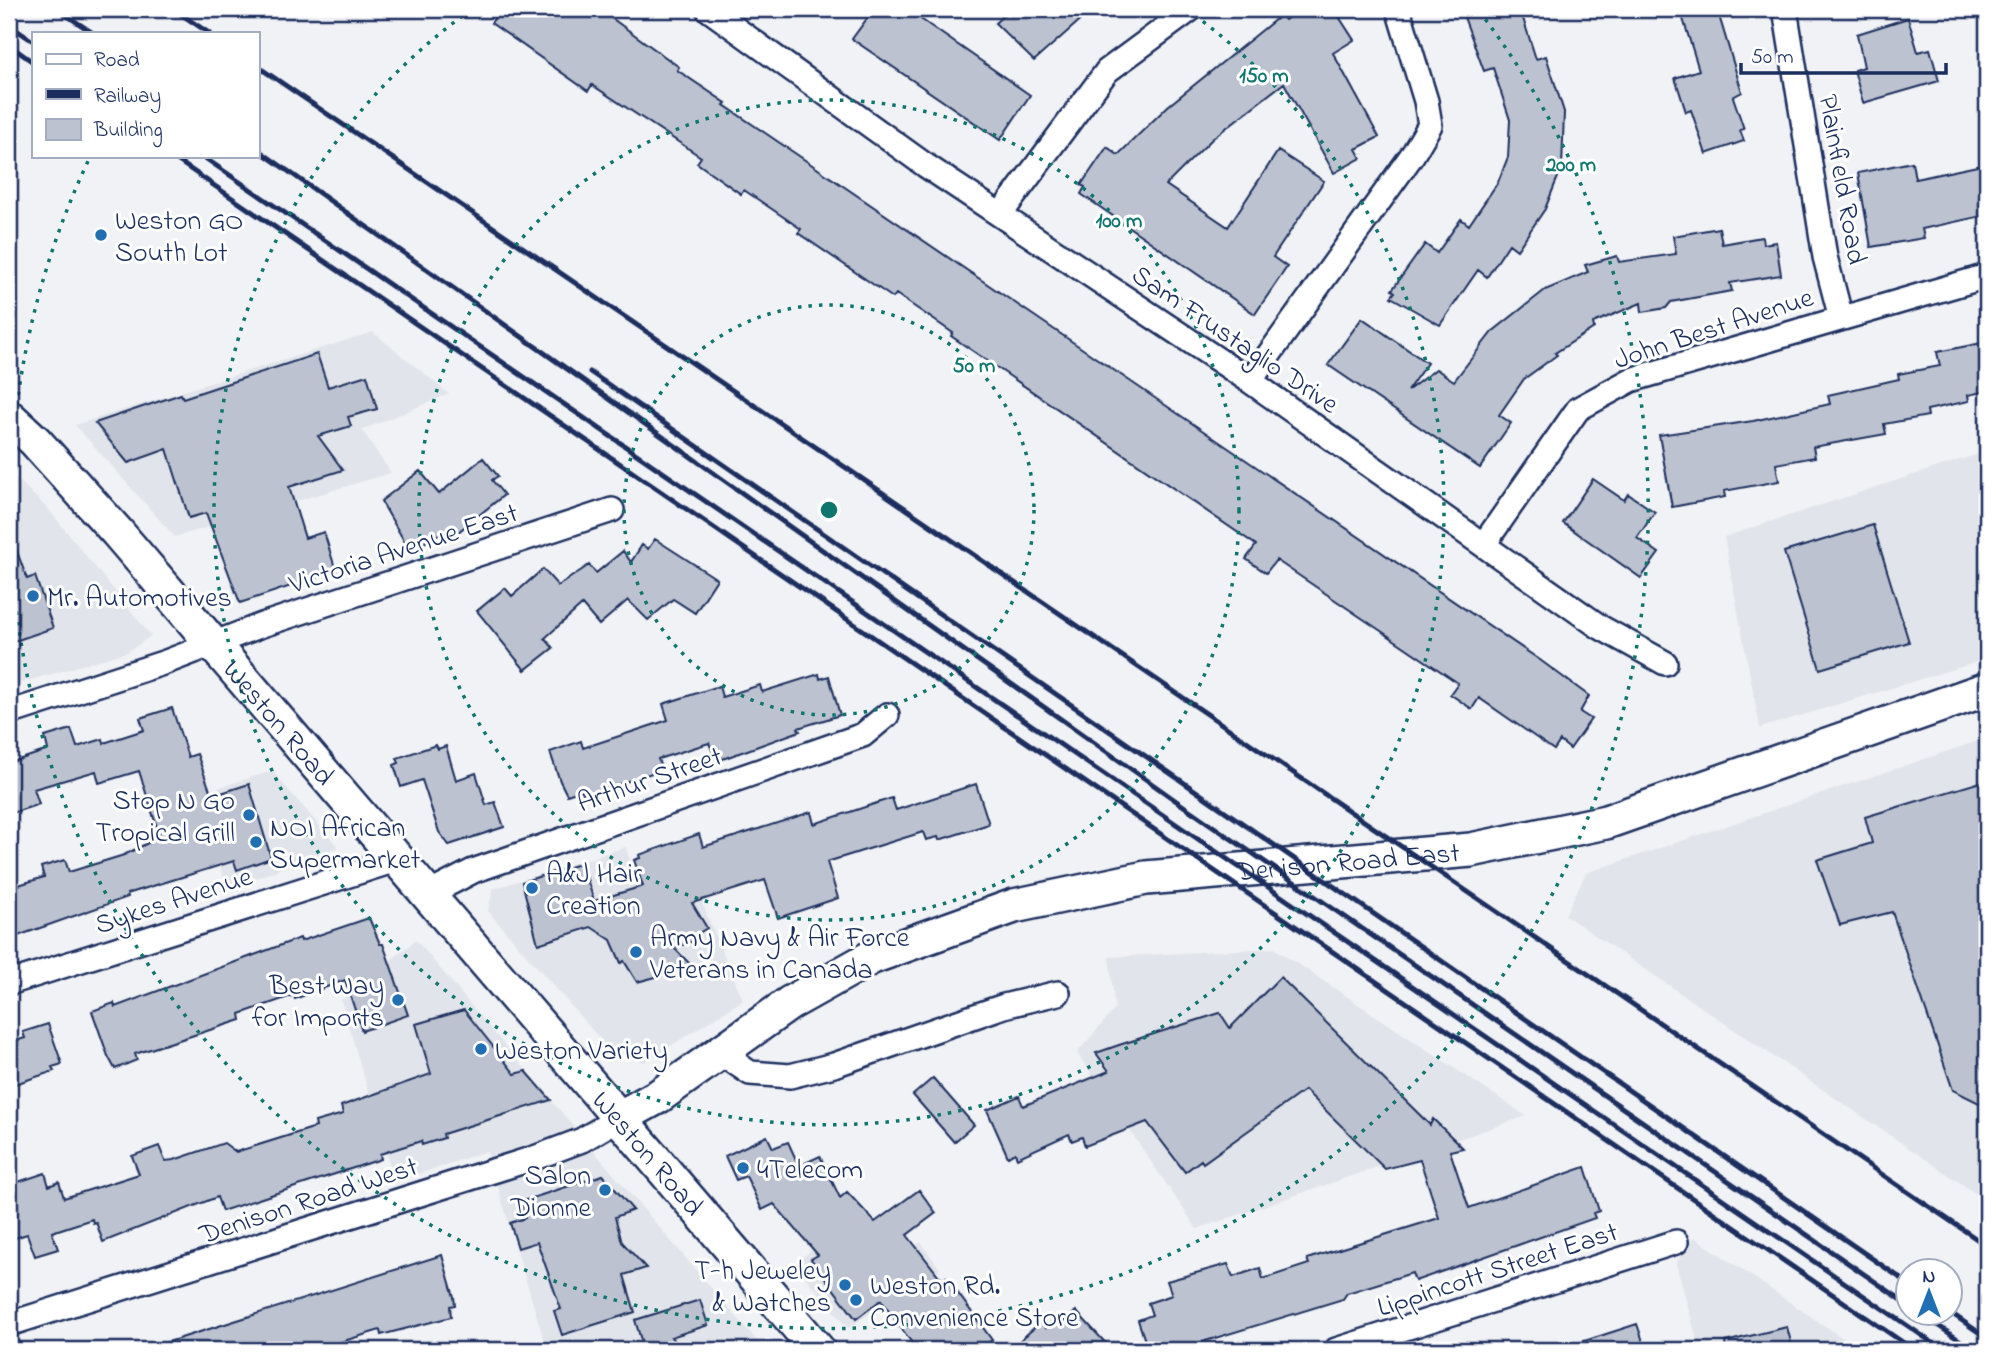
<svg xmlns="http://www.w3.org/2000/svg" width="1996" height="1359" font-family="'Indie Flower',sans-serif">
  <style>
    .built { fill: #e1e4ea }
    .building { fill: #bcc2d0; stroke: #1b2f5e; stroke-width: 2 }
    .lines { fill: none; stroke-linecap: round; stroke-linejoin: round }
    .street-casing { stroke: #1b2f5e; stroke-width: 28 }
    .secondary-casing { stroke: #1b2f5e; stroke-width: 38 }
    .street { stroke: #fff; stroke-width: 23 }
    .secondary { stroke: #fff; stroke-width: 33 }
    .rail { stroke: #1b2f5e; stroke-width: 5 }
    .ring { fill: none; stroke: #0f766e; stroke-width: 3.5; stroke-dasharray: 3.5 7 }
    .poi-dot { fill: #1f6fb2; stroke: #fff; stroke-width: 2.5 }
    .labels { text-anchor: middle; stroke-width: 6; stroke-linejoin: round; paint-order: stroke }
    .street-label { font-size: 28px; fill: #1b2f5e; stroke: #fff }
    .poi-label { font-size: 28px; fill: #1b2f5e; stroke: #fff; text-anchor: start }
    .centre { fill: #0f766e; stroke: #fff; stroke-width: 3.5 }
    .ring-label { font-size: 21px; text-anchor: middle; font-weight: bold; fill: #0f766e; stroke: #fff; stroke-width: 6; stroke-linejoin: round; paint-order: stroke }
  </style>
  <rect width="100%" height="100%" fill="#f1f2f5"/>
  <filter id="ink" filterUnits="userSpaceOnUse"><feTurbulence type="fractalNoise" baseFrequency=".0143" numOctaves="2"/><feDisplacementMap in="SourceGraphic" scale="14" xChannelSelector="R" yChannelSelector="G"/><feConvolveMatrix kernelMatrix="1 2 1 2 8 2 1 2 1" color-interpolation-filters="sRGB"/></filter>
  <g filter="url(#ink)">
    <path class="built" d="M373 332 449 394 362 430 391 473 175 537 75 425Z
      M1987 451V659L1760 728 1724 537Z
      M9 471 49 510 151 636 127 652 10 686Z
      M1987 738V1201L1565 915 1586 873Z
      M272 771 338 847 227 889 198 794Z
      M626 847 640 896 700 898 743 1000 645 1062 614 1055 488 911 493 889Z
      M416 940 621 1183 765 1350H547L487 1151 395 1182 341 1000Z
      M1274 948 1526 1116 1197 1229 1077 1053 1115 1009 1109 957Z
      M861 1211 894 1256 921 1242 940 1269 848 1328 794 1264Z
      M1694 1237 1860 1350H1700L1676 1264Z"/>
    <path class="building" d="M501 9H599L679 67 677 70 726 103 724 105 1540 660 1589 696 1580 712 1591 719 1570 749 1560 741 1554 750 1479 698 1472 709 1450 694 1458 683 1276 560 1266 573 1246 559 1256 545 951 336 953 333 896 294 893 298 798 233 801 229 744 190 741 194 697 163 701 157 592 85 588 91 491 23Z
      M874 9H904L915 15 1030 95 1000 140 852 39Z
      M1010 9H1093L1034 61 995 23Z
      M1302 9H1334L1354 40 1333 53 1379 137 1356 149 1361 158 1334 173 1284 83 1213 138 1166 185 1228 227 1278 151 1324 181 1273 257 1287 267 1255 314 1081 194 1085 187 1081 185 1107 147 1118 155 1168 106 1224 61 1281 15 1285 20Z
      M1461 9H1520L1536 59 1546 56 1564 112 1562 167 1545 209 1517 250 1509 244 1487 277 1478 270 1440 325 1391 297 1395 292 1392 290 1425 244 1437 253 1461 219 1469 225 1498 182 1508 157 1510 120 1493 68 1484 71Z
      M1680 9H1717L1742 92 1733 97 1744 129 1740 130 1744 141 1706 154 1691 110 1686 112 1675 78 1699 70Z
      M1908 18 1918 52 1930 49 1939 81 1863 103 1854 70 1864 67 1857 34Z
      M1912 162 1915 179 1987 164V215L1922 229 1924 238 1871 247 1858 173Z
      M1719 228 1722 244 1762 237 1763 244 1776 242 1781 275 1730 283 1732 291 1671 302 1666 308 1642 312 1641 303 1593 323 1594 328 1555 353 1557 355 1524 379 1499 415 1511 423 1480 468 1328 365 1362 318 1427 363 1407 391 1436 369 1454 381 1492 332 1545 290 1588 272 1585 265 1617 256 1619 262 1676 254 1673 236Z
      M1982 343 1984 356 1987 355V391L1968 395 1969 401 1927 410 1928 416 1884 424 1886 434 1813 447 1815 457 1776 464 1779 481 1724 491 1725 497 1672 507 1659 435 1753 421 1830 404 1828 395 1899 379 1898 374 1940 366 1937 352Z
      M317 354 328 387 367 375 377 409 348 417 351 426 318 436 343 470 289 487 305 538 324 532 336 571 240 603 206 513 189 518 167 449 128 463 95 423 181 394 183 398Z
      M483 458 498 476 492 480 504 495 447 541 441 533 410 551 381 501 420 471 439 494Z
      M1593 479 1624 500 1628 494 1655 512 1637 538 1659 553 1641 578 1563 523Z
      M1873 525 1909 642 1820 669 1784 552Z
      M11 535 27 579 35 576 53 628 9 643V536Z
      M655 539 717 579 695 613 673 599 648 620 628 600 599 625 582 605 545 638 553 648 525 670 477 611 505 588 512 596 543 569 558 586 589 565 596 573 623 551 631 562 642 545 648 549Z
      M819 674 820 679 829 676 840 715 798 728 800 731 717 761 709 743 658 759 660 765 653 767 655 772 584 796 582 790 567 795 560 781 550 752 581 741 583 748 668 720 663 704 719 686 722 697 760 685 762 692Z
      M172 708 188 757 197 754 212 796 249 784 271 858 237 870 234 861 127 894 128 897 9 939V900L11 899 9 888 44 877 41 867 65 860 69 872 124 855 160 837 139 771 99 783 96 771 34 789 39 804 9 814V763L48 750 45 737 71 729 77 747 103 739 104 743 144 730 140 718Z
      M436 745 438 749 446 746 456 780 476 773 486 805 495 802 504 827 449 845 439 832 422 780 401 787 394 765 399 763 397 758Z
      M1987 780V1107L1953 1090 1892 912 1840 925 1817 860 1872 843 1865 817Z
      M976 784 989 824 939 840 938 837 926 840 923 832 827 862 838 898 778 918 765 880 692 903 707 928 694 936 696 940 674 948 693 967 637 982 624 961 621 963 611 940 591 927 538 944 522 882 582 863 594 901 643 886 634 860 640 858 639 855 699 834 703 847 811 812 814 824 892 798 896 810Z
      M369 918 380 944H383L408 1015 362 1031 345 980 295 999 294 995 240 1014 241 1020 135 1054 137 1060 115 1069 108 1056 92 1011 114 1003 115 1007 300 938 301 941Z
      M1280 977 1430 1125 1433 1119 1463 1148 1450 1151 1469 1208 1585 1167 1599 1211 1593 1213 1595 1218 1415 1281 1412 1273 1347 1293 1343 1299 1176 1350H1148L1138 1320 1152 1315 1148 1303 1172 1295 1167 1281 1228 1264 1233 1277 1260 1268 1263 1279 1309 1264 1307 1259 1439 1218 1420 1160 1385 1169 1305 1090 1203 1163 1201 1160 1185 1172 1147 1122 1085 1146 1082 1137 1072 1141 1069 1134 1017 1158 1015 1153 1008 1157 987 1110 1019 1096 1023 1106 1109 1071 1096 1053 1119 1045 1220 1013 1230 1028Z
      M464 1010 515 1074 526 1071 551 1100 443 1134 444 1138 422 1145 421 1141 380 1154 381 1159 222 1211 217 1197 103 1242 96 1222 93 1223 92 1219 52 1232 58 1249 35 1256 27 1234 9 1240V1185L45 1173 49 1186 59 1182 64 1198 139 1174 132 1156 159 1146 165 1161 174 1160 224 1143 236 1152 316 1127 315 1122 343 1114 341 1106 431 1074 416 1024Z
      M48 1024 62 1064 52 1067 54 1071 9 1086V1043L25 1038 23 1032Z
      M933 1078 974 1125 954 1142 913 1095Z
      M767 1136 773 1148 788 1142 799 1166 820 1156 840 1198 847 1192 875 1222 919 1190 936 1213 907 1235 942 1280 946 1277 992 1340 978 1350H917L881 1300 856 1319 811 1259 818 1255 774 1204 762 1210 746 1176 736 1180 725 1156Z
      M603 1175 633 1210 615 1217 622 1242 646 1268 624 1275 635 1312 562 1335 554 1311 561 1309 537 1242 518 1248 510 1223 525 1218 520 1202Z
      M442 1255 454 1297 455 1305 450 1306 451 1317 381 1335 380 1330 314 1350H163L162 1344Z
      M700 1300 708 1325 671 1337 681 1350H644L635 1320Z
      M1076 1311 1112 1350H1009L1041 1322 1046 1328 1058 1316 1064 1322Z
      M1637 1324 1646 1350H1570L1569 1346Z
      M1787 1327 1793 1350H1726L1725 1342Z"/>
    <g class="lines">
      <defs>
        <path id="street" d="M708 9 925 165 1250 381 1600 627 1665 663
          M1785 9 1825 257 1841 318
          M1000 215 1107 71 1191 9
          M1250 381 1413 154 1430 125 1426 101 1398 9
          M1484 544 1578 409 1631 380 1987 276
          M9 713 166 662 262 625 612 510
          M427 895 473 871 863 735 887 715
          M9 983 396 860
          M721 1053 750 1073 790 1076 834 1065 1004 1006 1058 993
          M9 1324 537 1157 582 1140 621 1117
          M1336 1350 1676 1242"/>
        <g id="secondary">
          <path id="s1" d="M9 417 35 441 117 532 818 1350"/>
          <path id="s2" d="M621 1117 659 1096 790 1003 872 957 1014 906 1146 878 1471 850 1606 822 1987 689"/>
        </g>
      </defs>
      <use href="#street" class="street-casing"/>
      <use href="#secondary" class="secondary-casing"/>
      <use href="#street" class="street"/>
      <use href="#secondary" class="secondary"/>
      <path class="rail" d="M57 9 93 33
        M173 9 209 33
        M9 25 33 41
        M9 45 33 62
        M257 66 1987 1246
        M257 149 1175 800 1909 1305
        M171 156 1914 1350
        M202 156 1943 1350
        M590 372 1909 1284
        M1951 1313 1987 1338
        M1921 1314 1974 1350"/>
    </g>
  </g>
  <g class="ring">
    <circle cx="829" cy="510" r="205"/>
    <circle cx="829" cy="510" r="410"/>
    <path d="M1186 9A615 615 0 1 1 472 9"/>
    <path d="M1479 11A819 819 0 1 1 90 157"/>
  </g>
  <g class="poi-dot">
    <circle cx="101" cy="235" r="7"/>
    <circle cx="33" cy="596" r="7"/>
    <circle cx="249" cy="815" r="7"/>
    <circle cx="256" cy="842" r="7"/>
    <circle cx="532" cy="888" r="7"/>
    <circle cx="636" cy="952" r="7"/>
    <circle cx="398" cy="1000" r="7"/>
    <circle cx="481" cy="1049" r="7"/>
    <circle cx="743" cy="1168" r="7"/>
    <circle cx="605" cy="1190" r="7"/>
    <circle cx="845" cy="1285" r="7"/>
    <circle cx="856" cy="1300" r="7"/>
  </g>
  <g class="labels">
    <g class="street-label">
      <text transform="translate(1844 179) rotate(80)" y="10">Plainfield Road</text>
      <text transform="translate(1713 327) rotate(-18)" y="10">John Best Avenue</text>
      <text transform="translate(1236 338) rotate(34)" y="10">Sam Frustaglio Drive</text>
      <text transform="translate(403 547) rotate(-18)" y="10">Victoria Avenue East</text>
      <text dy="10" stroke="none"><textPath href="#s1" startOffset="408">Weston Road</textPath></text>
      <text transform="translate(649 778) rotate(-19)" y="10">Arthur Street</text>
      <text dy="10" stroke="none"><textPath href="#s2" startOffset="786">Denison Road East</textPath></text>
      <text transform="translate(173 899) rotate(-18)" y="10">Sykes Avenue</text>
      <text dy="10" stroke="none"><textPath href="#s1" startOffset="975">Weston Road</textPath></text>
      <text transform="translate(308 1199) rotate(-18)" y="10">Denison Road West</text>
      <text transform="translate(1497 1268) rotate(-18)" y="10">Lippincott Street East</text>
    </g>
    <g class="poi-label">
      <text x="115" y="229">Weston GO<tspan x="115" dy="32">South Lot</tspan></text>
      <text x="47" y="606">Mr. Automotives</text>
      <text x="235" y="809" text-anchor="end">Stop N Go<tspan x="235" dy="32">Tropical Grill</tspan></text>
      <text x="270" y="836">NOI African<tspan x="270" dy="32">Supermarket</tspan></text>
      <text x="546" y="882">A&amp;J Hair<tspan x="546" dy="32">Creation</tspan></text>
      <text x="650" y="946">Army Navy &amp; Air Force<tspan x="650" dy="32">Veterans in Canada</tspan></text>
      <text x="384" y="994" text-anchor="end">Best Way<tspan x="384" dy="32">for Imports</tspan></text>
      <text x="495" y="1059">Weston Variety</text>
      <text x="757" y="1178">4Telecom</text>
      <text x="591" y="1184" text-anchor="end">Salon<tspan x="591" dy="32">Dionne</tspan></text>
      <text x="831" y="1279" text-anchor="end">T-h Jeweley<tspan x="831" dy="32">&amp; Watches</tspan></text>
      <text x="870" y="1294">Weston Rd.<tspan x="870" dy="32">Convenience Store</tspan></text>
    </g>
  </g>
  <circle cx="829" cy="510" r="10" class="centre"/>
  <g class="ring-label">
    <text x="1264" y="82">150 m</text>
    <text x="1571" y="171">200 m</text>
    <text x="1119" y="227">100 m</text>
    <text x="974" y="372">50 m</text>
  </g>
  <rect width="1996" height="1359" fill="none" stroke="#fff" stroke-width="35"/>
  <rect x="18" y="18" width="1961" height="1324" fill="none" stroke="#1b2f5e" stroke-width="2.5" filter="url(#ink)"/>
  <rect x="32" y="32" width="228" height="126" fill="#ffffff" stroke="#a4acbf" stroke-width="2"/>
  <rect x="46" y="54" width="35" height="10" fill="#ffffff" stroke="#a4acbf" stroke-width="2"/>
  <text x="94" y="66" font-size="21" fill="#1b2f5e">Road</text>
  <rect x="46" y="89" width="35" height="10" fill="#1b2f5e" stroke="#a4acbf" stroke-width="2"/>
  <text x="94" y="102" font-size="21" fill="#1b2f5e">Railway</text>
  <rect x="46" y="119" width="35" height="21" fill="#bcc2d0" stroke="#a4acbf" stroke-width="2"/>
  <text x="94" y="136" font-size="21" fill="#1b2f5e">Building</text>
  <g transform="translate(1929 1292)"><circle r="33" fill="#ffffff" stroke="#a4acbf" stroke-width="2"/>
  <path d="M0-5L12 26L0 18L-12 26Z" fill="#1f6fb2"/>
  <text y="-10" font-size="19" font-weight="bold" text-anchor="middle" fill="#1b2f5e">N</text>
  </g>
  <path d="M1741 63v10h205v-10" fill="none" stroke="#1b2f5e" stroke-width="3.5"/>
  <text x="1751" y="63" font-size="21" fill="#1b2f5e" stroke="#ffffff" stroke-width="5" paint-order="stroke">50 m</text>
</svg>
